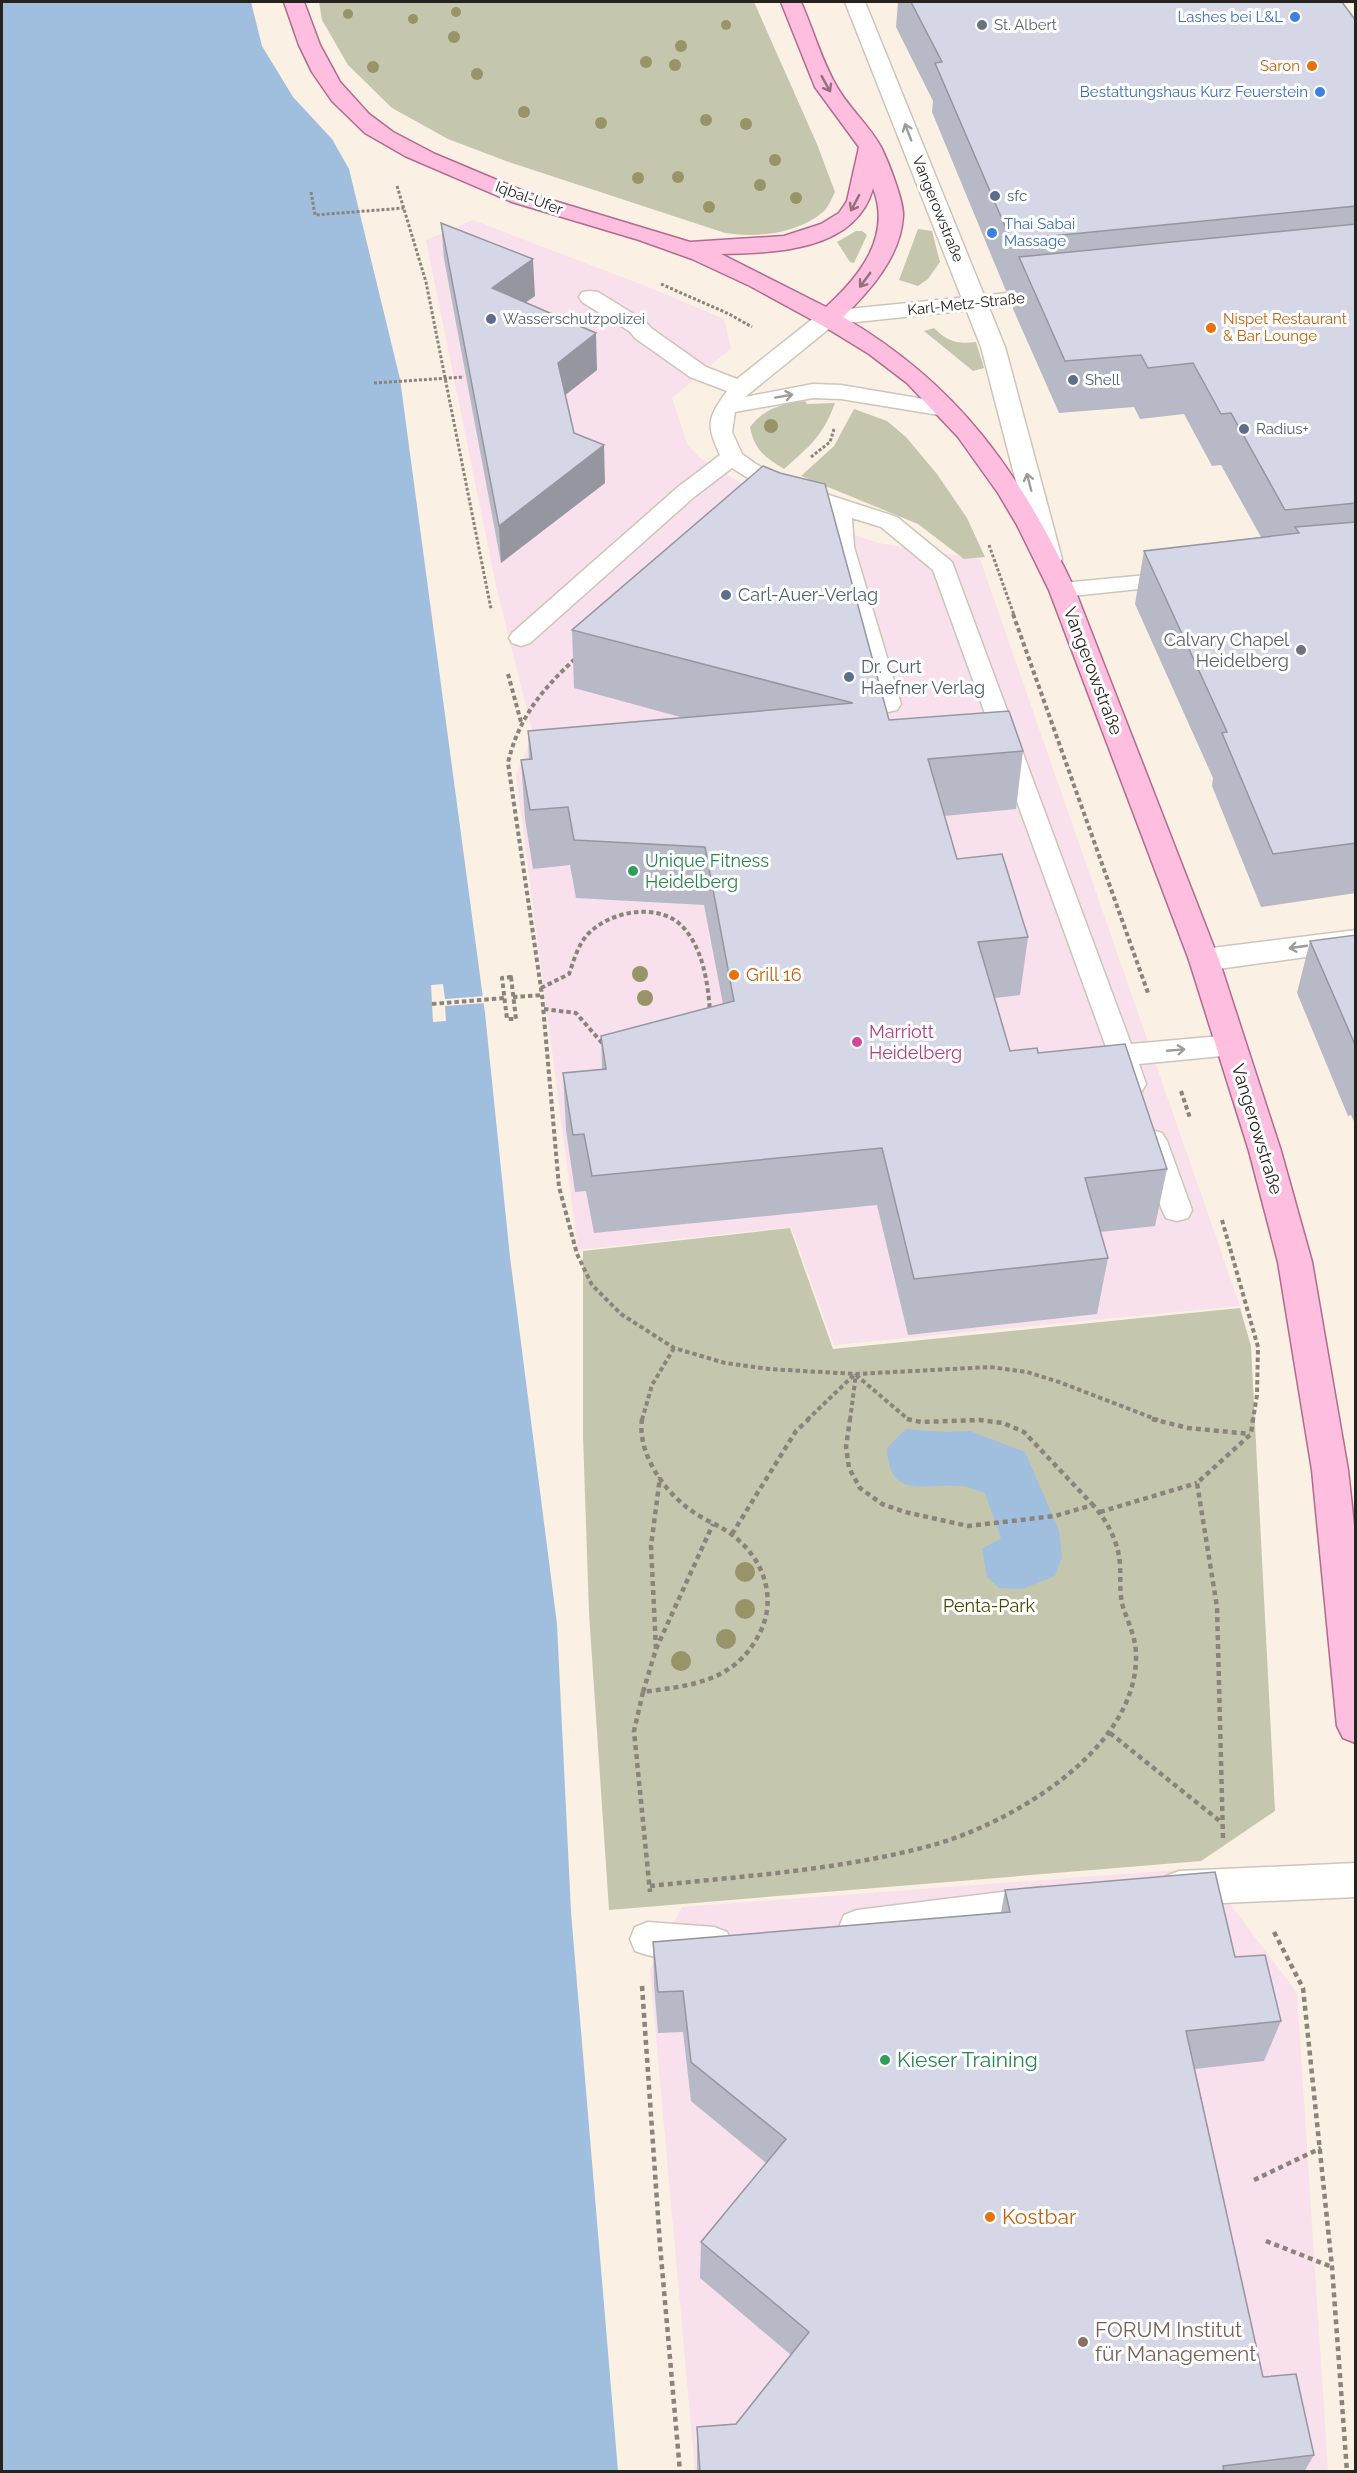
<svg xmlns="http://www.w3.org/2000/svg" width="1357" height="2473" font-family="Raleway,sans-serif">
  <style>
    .commercial { fill: #f8e0ec }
    .green { fill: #c5c6ae }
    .water { fill: #a0bedd }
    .pier { fill: #fbf0e4 }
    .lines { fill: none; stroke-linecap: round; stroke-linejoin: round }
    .service-casing { stroke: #cfc4b9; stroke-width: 3 }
    .minor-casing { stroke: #cfc4b9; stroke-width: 3 }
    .secondary-casing { stroke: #cfc4b9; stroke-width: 3 }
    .primary-casing { stroke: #b16b8e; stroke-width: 3 }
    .path-far2 { stroke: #8b847c; stroke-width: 3; stroke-dasharray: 3 2; stroke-linecap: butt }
    .path-far1 { stroke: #8b847c; stroke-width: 4; stroke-dasharray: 4.5 3; stroke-linecap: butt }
    .path { stroke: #8b847c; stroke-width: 4.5; stroke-dasharray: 5 4; stroke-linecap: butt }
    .service { fill: #fff; fill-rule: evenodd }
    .minor { fill: #fff; fill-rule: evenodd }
    .secondary { fill: #fff; fill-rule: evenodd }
    .primary { fill: #fdbee0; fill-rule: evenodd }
    .tree { fill: #989467 }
    .wall { fill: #b8b9c6 }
    .shaded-wall { fill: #9696a1 }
    .building { fill: #d6d7e6; stroke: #9696a1; stroke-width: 1.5 }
    .oneway { stroke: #92707f }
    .oneway2 { stroke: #9d9c9a }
    .shop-dot { fill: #3f7fe0; stroke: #fff; stroke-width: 2 }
    .worship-dot { fill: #6b7280; stroke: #fff; stroke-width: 2 }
    .food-dot { fill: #e8710a; stroke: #fff; stroke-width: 2 }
    .service-dot { fill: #5c6f8a; stroke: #fff; stroke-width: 2 }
    .leisure-dot { fill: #2e9e5b; stroke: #fff; stroke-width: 2 }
    .hotel-dot { fill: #d1479c; stroke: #fff; stroke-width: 2 }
    .education-dot { fill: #8d6e63; stroke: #fff; stroke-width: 2 }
    .labels { text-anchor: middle; stroke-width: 6; stroke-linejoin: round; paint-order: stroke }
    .far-shop-label { font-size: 15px; fill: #366cbe; stroke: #fff; text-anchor: end }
    .far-worship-label { font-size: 15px; fill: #5b616d; stroke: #fff; text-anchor: start }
    .far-food-label { font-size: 15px; fill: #c56008; stroke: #fff; text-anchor: end }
    .far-service-label { font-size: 15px; fill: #4e5e75; stroke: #fff; text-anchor: start }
    .far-street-label { font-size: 15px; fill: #26221e; stroke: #fff }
    .service-label { font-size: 18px; fill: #4e5e75; stroke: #fff; text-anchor: start }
    .worship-label { font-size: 18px; fill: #5b616d; stroke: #fff; text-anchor: end }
    .street-label { font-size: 18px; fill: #26221e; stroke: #fff }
    .leisure-label { font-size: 18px; fill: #27864d; stroke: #fff; text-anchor: start }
    .food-label { font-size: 18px; fill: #c56008; stroke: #fff; text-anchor: start }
    .hotel-label { font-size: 18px; fill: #b23c85; stroke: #fff; text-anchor: start }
    .park-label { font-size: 18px; fill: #474800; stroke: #fff }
    .near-leisure-label { font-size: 21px; fill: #27864d; stroke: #fff; text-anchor: start }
    .near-food-label { font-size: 21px; fill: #c56008; stroke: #fff; text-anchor: start }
    .near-education-label { font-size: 21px; fill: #785e54; stroke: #fff; text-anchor: start }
  </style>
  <rect width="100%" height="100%" fill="#fbf0e4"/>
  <path class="commercial" d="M473 220 653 289 724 319 731 348 672 398 687 444 701 459 793 514 878 543 980 559 1240 1306 834 1345 791 1227 578 1250 516 775 533 734 496 586 426 240Z
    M1203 1868 1297 1993 1328 2471H695L650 1970 682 1907Z"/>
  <path class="green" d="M319 2H754L817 144 835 192C832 198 828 208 823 212 797 234 757 238 725 233L506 161 448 139 392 108 348 65 322 20Z
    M918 229 932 231 940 262 928 279 918 286 899 280Z
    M856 231H862L867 235 854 263 850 262 837 242Z
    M934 328C948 342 957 344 976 342L984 368 973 371 924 331Z
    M805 401 807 404 835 403C823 436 809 447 784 469 765 458 754 449 750 427 765 408 781 404 805 401Z
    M854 409 887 421 906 437 937 474 967 518 985 557 964 559 918 524 801 476 834 446Z
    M790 1228 833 1349 1240 1308 1251 1346 1275 1811 1201 1861 609 1910 589 1613 583 1436V1251Z"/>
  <path class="water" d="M2 2H251L262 46 293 97 332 139 349 169 400 379 485 1013 510 1257 557 1624 571 1912 618 2471 2 2472Z
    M906 1429 945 1432 970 1431 1025 1452 1059 1530 1062 1557 1055 1576 1022 1589 999 1588 987 1577 982 1549 1001 1538 985 1493C978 1491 970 1487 962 1486 926 1482 889 1502 887 1448Z"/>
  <path class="pier" d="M443 984 445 999 485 996 486 1003 445 1006 446 1021 433 1022 431 985Z"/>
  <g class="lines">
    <defs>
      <path id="service" d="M590 291 598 292 645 321 651 328 706 367 737 379 820 313 828 312 836 313 839 318 836 323 745 397 813 384 841 385 953 404 956 409 953 414 945 416 841 399 813 398 735 412 732 432 742 454 756 464 783 480 897 517 952 562 1131 1044 1232 1035 1242 1038 1246 1045 1242 1052 1232 1055 1139 1064 1146 1084 1142 1091 1132 1094 1122 1091 933 570 881 527 852 518 854 547 901 704 897 710 888 712 879 710 875 704 830 547 829 510 767 490 732 468 694 497 530 643 521 646 512 643 509 638 512 633 678 487 720 455C706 424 707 419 727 391L690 377 635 338 629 331 582 302 579 297 582 292Z
        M1179 572 1187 574 1191 579 1187 584 1062 597 1054 595 1050 590 1054 585 1062 583Z
        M1152 1130 1162 1133 1167 1141 1192 1210 1188 1218 1177 1221 1166 1218 1162 1210 1137 1141 1142 1133Z
        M1356 1863V1897L1179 1905 1166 1900 1161 1888 1166 1876 1179 1871Z
        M1042 1887 1055 1892 1060 1904 1055 1916 1042 1921 857 1944 844 1939 839 1927 844 1915 857 1910Z
        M648 1922 714 1927 727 1932 732 1944 727 1956C705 1965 658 1960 635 1951L630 1939 635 1927Z"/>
      <path id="minor" d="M1058 288 1066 290 1070 295 1066 300 828 325 820 323 816 318 820 313 828 311Z"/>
      <path id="secondary" d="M845 2H865L1005 347 1062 559 1058 565 1049 567 1040 565 1036 559 981 347Z
        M1356 930V950L1204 971 1193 967 1189 960 1193 953 1204 949Z"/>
      <path id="primary" d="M284 2H304L320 45 340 82 369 114 393 132 435 154 528 193 690 242 784 236 821 224 839 213 847 201 859 147 815 87 781 2H801C813 29 822 62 837 87 849 108 869 125 881 147 888 161 904 201 903 216 901 256 870 291 843 317 958 384 1020 472 1075 590L1219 960 1281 1151 1312 1262 1348 1470 1356 1543V1743L1343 1738 1337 1726 1312 1470 1278 1262 1249 1151 1189 960 1049 590 1017 525 998 493 958 437 907 383 869 354 825 327 750 286 692 259 639 240 512 202 405 156 365 133 332 101 312 72 299 45ZM873 188C892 236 860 276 826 307L721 254C775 253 856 251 873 188Z"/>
    </defs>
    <use href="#service" class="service-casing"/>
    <use href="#minor" class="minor-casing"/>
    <use href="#secondary" class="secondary-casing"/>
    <use href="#primary" class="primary-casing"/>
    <path class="path-far2" d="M397 186 426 282 491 609
      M311 192 315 215 404 208
      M661 284 729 314 752 327
      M374 383 464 377
      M811 457 830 442 834 429
      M989 545 1014 615"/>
    <path class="path-far1" d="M1013 614 1148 993
      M575 659C542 689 518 719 508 763L542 995 559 1187 577 1254 592 1285 621 1314 674 1348 725 1363 769 1369 856 1374 990 1367 1027 1372 1059 1382 1158 1420
      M508 674 521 722
      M511 977 516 1019H507L502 978Z
      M541 988 569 974C574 960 578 944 589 933 611 911 658 902 682 926 703 948 708 983 710 1012
      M513 997 542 995
      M432 1004 504 998
      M544 1009 576 1013 603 1044
      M1181 1091 1190 1118
      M1222 1220 1258 1347 1257 1395 1253 1420
      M856 1375 909 1420
      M642 1420 652 1385 674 1348
      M807 1420 855 1374
      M850 1420 856 1374"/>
    <path class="path" d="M642 1419C637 1453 664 1492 692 1511 704 1520 719 1525 731 1534 765 1559 779 1601 757 1638 733 1682 688 1686 643 1692L634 1731 650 1892
      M907 1419 921 1422 979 1420 1003 1423 1024 1432 1093 1505
      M1152 1419 1188 1428 1250 1434
      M1100 1512 1197 1483
      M732 1534 796 1431 809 1419
      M656 1649 713 1524
      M643 1692 656 1649 651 1546 660 1477
      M1110 1733 1221 1822
      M1223 1838 1217 1607 1197 1483 1251 1434 1253 1419
      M650 1886C744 1876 842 1870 933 1845 1012 1823 1138 1749 1136 1655 1136 1638 1128 1622 1123 1607 1119 1593 1121 1580 1120 1566 1119 1543 1108 1522 1093 1505L1055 1516 968 1526 905 1512 882 1504 860 1488 849 1468 846 1447 850 1419
      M1274 1932 1303 1988 1332 2267 1347 2472
      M642 1986 660 2245 680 2472
      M1254 2180 1321 2148
      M1266 2241 1332 2267"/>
    <use href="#service" class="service"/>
    <use href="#minor" class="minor"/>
    <use href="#secondary" class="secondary"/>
    <use href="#primary" class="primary"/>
  </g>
  <g class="tree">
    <circle cx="456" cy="12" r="5"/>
    <circle cx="348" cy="14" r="5"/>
    <circle cx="413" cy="19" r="5"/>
    <circle cx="726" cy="25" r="5"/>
    <circle cx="454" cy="37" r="6"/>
    <circle cx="681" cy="46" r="6"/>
    <circle cx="646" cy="62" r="6"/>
    <circle cx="675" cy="65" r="6"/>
    <circle cx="373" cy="67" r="6"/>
    <circle cx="477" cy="74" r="6"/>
    <circle cx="524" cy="112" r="6"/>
    <circle cx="706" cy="120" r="6"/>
    <circle cx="601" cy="123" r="6"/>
    <circle cx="746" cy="124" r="6"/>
    <circle cx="775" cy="160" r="6"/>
    <circle cx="678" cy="177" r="6"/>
    <circle cx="638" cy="178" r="6"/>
    <circle cx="760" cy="185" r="6"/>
    <circle cx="796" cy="198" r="6"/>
    <circle cx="709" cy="207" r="6"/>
    <circle cx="771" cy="426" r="7"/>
    <circle cx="640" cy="974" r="8"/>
    <circle cx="645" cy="998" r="8"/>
    <circle cx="745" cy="1572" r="10"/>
    <circle cx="745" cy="1609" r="10"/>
    <circle cx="726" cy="1639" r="10"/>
    <circle cx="681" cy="1661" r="10"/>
  </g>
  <path class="wall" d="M898 2H1342L1356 21V893L1261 907 1212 786 1213 778 1135 604 1144 551 1261 537 1221 465 1212 466 1184 414 1140 419 1134 407 1059 413 1013 309 1015 290 1006 291 932 112 933 101 896 27Z
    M441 223 535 296 526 302 597 370 565 395 574 433 605 483 501 563 444 259Z
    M763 466 889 720 1023 751 1016 809 944 816 957 859 1028 937 1020 995 995 998 1010 1051 1038 1053 1167 1169 1155 1226 1100 1232 1108 1258 1097 1314 908 1335 877 1205 594 1233 586 1191 575 1192 566 1130 563 1073 602 1069 601 1036 723 1004 704 905 576 898 570 865 533 869 525 819 521 760 529 759 528 731 684 718 574 688 572 630Z
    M1356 935V1126L1351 1115 1348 1116 1297 993 1310 941Z
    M1005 1890 1235 1957 1281 2021 1264 2061 1195 2069 1263 2377 1314 2455 1304 2472H697V2427L736 2424 791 2355 700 2278 701 2242 766 2163 691 2101 683 2032 658 2033 654 1984 653 1942 1001 1913Z"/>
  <path class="shaded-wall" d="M533 259 535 296 494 324 492 288Z
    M596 333 597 370 559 400 558 363Z
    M604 445 605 483 501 563 499 526Z"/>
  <path class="building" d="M911 2H1342L1356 21V206L1011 240 935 63 942 62Z
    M441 223 533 259 492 288 596 333 558 363 574 433 604 445 499 526Z
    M1356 224V503L1285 510 1231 413 1221 414 1193 363 1148 368 1141 355 1065 361 1019 257Z
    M763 466 780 473 825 484 889 720 1009 711 1023 751 928 759 957 859 1002 854 1028 937 978 942 1010 1051 1037 1048 1038 1053 1125 1044 1167 1169 1085 1178 1108 1258 914 1279 882 1148 592 1176 584 1134 573 1135 563 1073 606 1069 601 1036 734 1001 705 847 574 840 568 807 530 810 521 760 532 759 528 731 853 703 572 630Z
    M1356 522V843L1273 854 1222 733 1227 732 1144 551 1299 533 1295 527Z
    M1356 935V1047L1310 941Z
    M1215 1872 1235 1957 1265 1955 1281 2021 1186 2031 1263 2377 1296 2374 1314 2455 1223 2466 1224 2472H700L697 2427 736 2424 809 2332 701 2242 786 2139 691 2062 683 1991 658 1992 653 1942 1010 1912 1005 1890Z"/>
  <defs><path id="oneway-shaft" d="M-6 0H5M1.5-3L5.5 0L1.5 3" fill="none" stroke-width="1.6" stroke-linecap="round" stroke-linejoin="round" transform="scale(1.5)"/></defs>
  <g class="oneway">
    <use href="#oneway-shaft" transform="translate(826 84) rotate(61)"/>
    <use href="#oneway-shaft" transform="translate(855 203) rotate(118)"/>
    <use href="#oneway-shaft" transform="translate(865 280) rotate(126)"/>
  </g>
  <g class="oneway2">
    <use href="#oneway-shaft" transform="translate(908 132) rotate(-111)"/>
    <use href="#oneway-shaft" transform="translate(784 396) rotate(-10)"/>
    <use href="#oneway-shaft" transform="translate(1029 482) rotate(-105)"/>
    <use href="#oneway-shaft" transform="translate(1298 947) rotate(172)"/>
    <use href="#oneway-shaft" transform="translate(1176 1050) rotate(-5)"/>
  </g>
  <g class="shop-dot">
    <circle cx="1295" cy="17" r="6"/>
    <circle cx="1320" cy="92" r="6"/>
    <circle cx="992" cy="233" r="6"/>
  </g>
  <g class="worship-dot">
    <circle cx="982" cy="25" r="6"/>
    <circle cx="1301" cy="650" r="6"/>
  </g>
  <g class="food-dot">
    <circle cx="1312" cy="66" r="6"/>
    <circle cx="1211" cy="328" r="6"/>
    <circle cx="734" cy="975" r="6"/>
    <circle cx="990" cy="2217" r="6"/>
  </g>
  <g class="service-dot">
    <circle cx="995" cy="196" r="6"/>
    <circle cx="491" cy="319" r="6"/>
    <circle cx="1073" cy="380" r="6"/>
    <circle cx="1244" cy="429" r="6"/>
    <circle cx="726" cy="595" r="6"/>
    <circle cx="849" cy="677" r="6"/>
  </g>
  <g class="leisure-dot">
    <circle cx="633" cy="871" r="6"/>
    <circle cx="885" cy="2060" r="6"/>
  </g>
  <circle class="hotel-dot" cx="857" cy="1042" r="6"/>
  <circle class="education-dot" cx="1083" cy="2342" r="6"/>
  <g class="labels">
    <g class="far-shop-label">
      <text x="1283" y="22">Lashes bei L&amp;L</text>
      <text x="1308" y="97">Bestattungshaus Kurz Feuerstein</text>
      <text x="1004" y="229" text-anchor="start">Thai Sabai<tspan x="1004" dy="17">Massage</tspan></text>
    </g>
    <g class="far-worship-label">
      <text x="994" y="30">St. Albert</text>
    </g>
    <g class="far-food-label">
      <text x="1300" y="71">Saron</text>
      <text x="1223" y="324" text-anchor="start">Nispet Restaurant<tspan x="1223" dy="17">&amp; Bar Lounge</tspan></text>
    </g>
    <g class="far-service-label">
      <text x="1007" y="201">sfc</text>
      <text x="503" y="324">Wasserschutzpolizei</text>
      <text x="1085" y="385">Shell</text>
      <text x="1256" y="434">Radius+</text>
    </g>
    <g class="far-street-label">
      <text transform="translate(529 198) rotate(20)" y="5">Iqbal-Ufer</text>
      <text transform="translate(938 209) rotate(68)" y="5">Vangerowstraße</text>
      <text transform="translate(966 304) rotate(-6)" y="5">Karl-Metz-Straße</text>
    </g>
    <g class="service-label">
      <text x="738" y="601">Carl-Auer-Verlag</text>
      <text x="861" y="673">Dr. Curt<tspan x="861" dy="21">Haefner Verlag</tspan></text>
    </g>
    <g class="worship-label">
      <text x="1289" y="646">Calvary Chapel<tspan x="1289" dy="21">Heidelberg</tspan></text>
    </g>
    <g class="street-label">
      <text transform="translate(1093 671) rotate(69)" y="6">Vangerowstraße</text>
      <text transform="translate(1257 1129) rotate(73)" y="6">Vangerowstraße</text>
    </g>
    <g class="leisure-label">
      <text x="645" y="867">Unique Fitness<tspan x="645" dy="21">Heidelberg</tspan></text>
    </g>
    <g class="food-label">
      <text x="746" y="981">Grill 16</text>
    </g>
    <g class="hotel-label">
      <text x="869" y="1038">Marriott<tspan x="869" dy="21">Heidelberg</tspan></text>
    </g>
    <g class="park-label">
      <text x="989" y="1612">Penta-Park</text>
    </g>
    <g class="near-leisure-label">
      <text x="897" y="2067">Kieser Training</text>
    </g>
    <g class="near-food-label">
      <text x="1002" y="2224">Kostbar</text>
    </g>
    <g class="near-education-label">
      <text x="1095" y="2337">FORUM Institut<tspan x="1095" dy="24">für Management</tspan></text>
    </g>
  </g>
  <rect width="1357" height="2473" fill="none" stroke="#26221e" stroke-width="6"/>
</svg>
